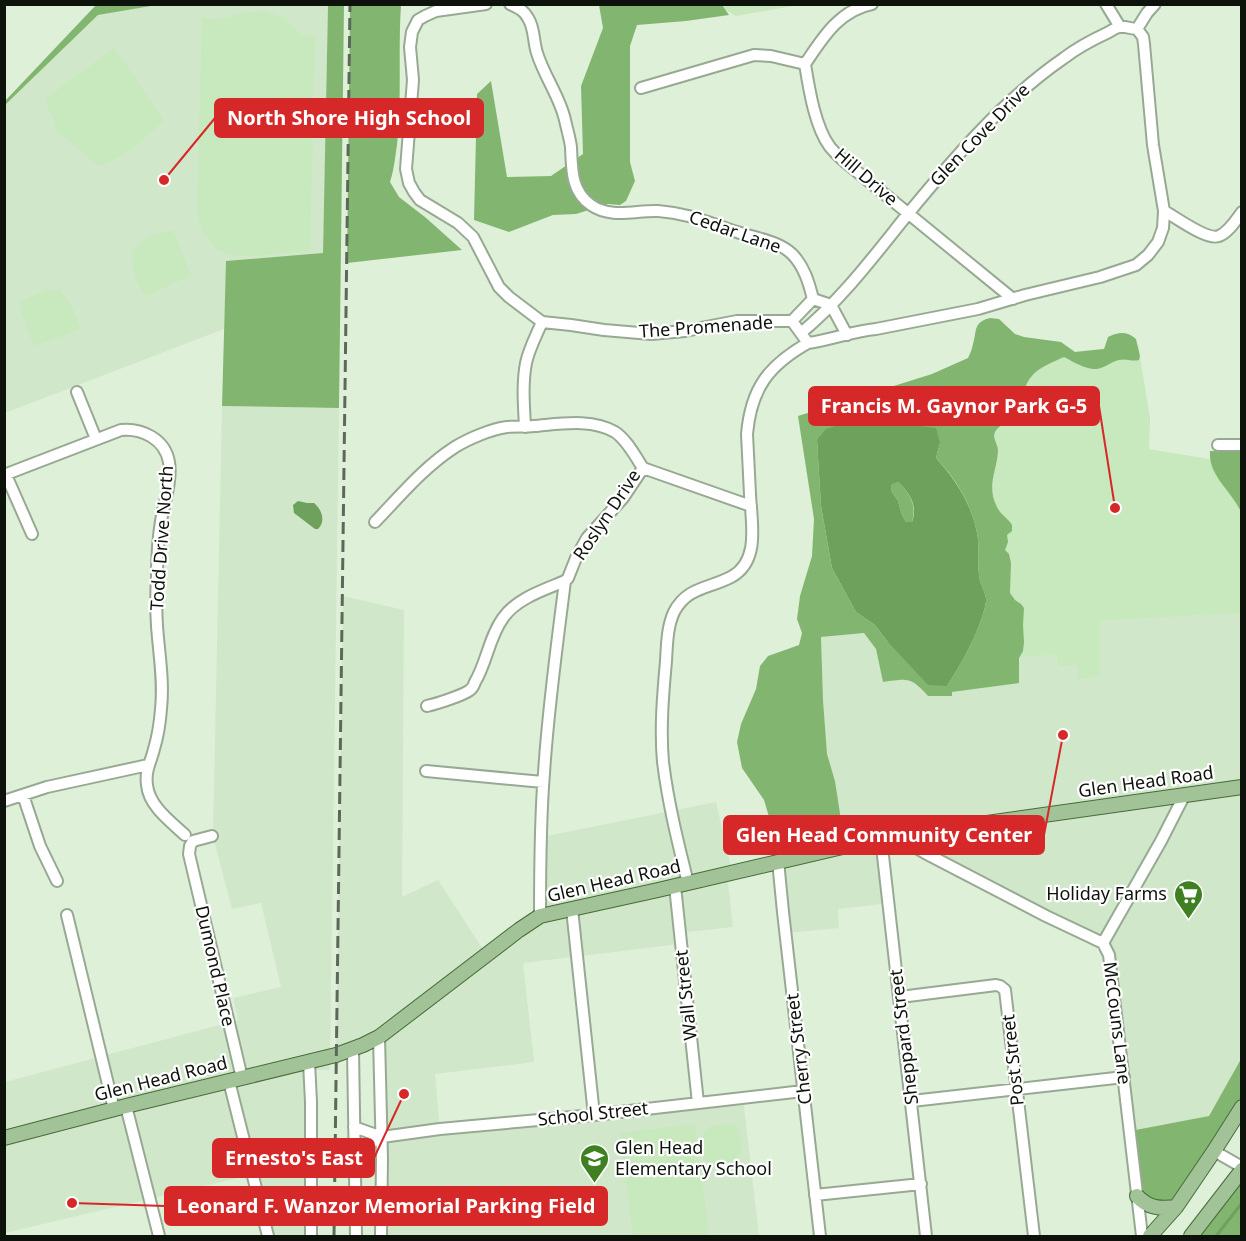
<svg xmlns="http://www.w3.org/2000/svg" width="1246" height="1241" font-family="'Noto Sans',sans-serif">
  <style>
    .built { fill: #d0e7c9 }
    .green { fill: #c8e8bd }
    .forest { fill: #82b670; fill-rule: evenodd }
    .water { fill: #6ea15c; fill-rule: evenodd }
    .lines { fill: none; stroke-linecap: round; stroke-linejoin: round }
    .stream { stroke: #6ea15c; stroke-width: 3 }
    .minor-casing { stroke: #98a993; stroke-width: 14 }
    .major-casing { stroke: #466b38; stroke-width: 16 }
    .minor { stroke: #fff; stroke-width: 10 }
    .major { stroke: #a2c297; stroke-width: 14 }
    .rail { stroke: #5d685a; stroke-width: 3; stroke-dasharray: 12 6; stroke-linecap: butt }
    .labels { text-anchor: middle; stroke-width: 4.5; stroke-linejoin: round; paint-order: stroke }
    .street-label { font-size: 18px; fill: #0d130b; stroke: #fff }
    .poi-label { font-size: 18px; fill: #0d130b; stroke: #fff; text-anchor: end }
    .leader { fill: none; stroke: #d62828; stroke-width: 2 }
    .callout-dot { fill: #d62828; stroke: #fff; stroke-width: 2 }
    .callout { fill: #d62828; stroke: #d62828; stroke-width: 2 }
    .callout-label { font-size: 20px; text-anchor: middle; font-weight: bold; fill: #fff }
  </style>
  <rect width="100%" height="100%" fill="#dff0d9"/>
  <path class="built" d="M328 5 323 254 227 261 224 329 5 413V105L98 15 151 6Z
    M222 406 339 408 330 1070H304L308 1236H268L255 1174 5 1233V1082L238 1020 233 998 281 987 261 903 232 909 213 836Z
    M343 596 404 610 402 897 438 880 486 954 540 916 542 837 716 802 732 872 727 873 733 927 679 933 680 944 523 963 534 1062 435 1074 440 1129 743 1098 759 1236H381L379 1037 336 1055Z
    M1241 613V1059L1209 1116 1130 1131 1103 943 907 843 881 838 891 903 838 909 839 928 786 933 782 860 835 781 827 755 823 700 821 637 864 633 876 649 883 682 907 679 917 683 928 695 952 696V692L1019 683V658L1057 654 1099 621Z"/>
  <path class="green" d="M717 5H798L736 16Z
    M259 11C281 16 287 17 301 35L315 36 310 251 253 256 233 255 216 249 203 233 197 213 202 19 228 18 237 14Z
    M114 48 164 120C151 133 116 165 98 165L58 132 45 99Z
    M173 230 191 275 146 296C134 280 134 272 132 252 147 235 151 235 173 230Z
    M46 290H59C72 305 75 310 80 329L34 346 18 303Z
    M1138 345 1150 418 1149 449 1209 459 1241 458V613L1100 621V676L1078 679 1077 665 1058 666 1057 654 1019 658 989 558 988 361Z
    M695 1124 709 1236H633L620 1133Z
    M732 1124 739 1128 742 1152C725 1174 692 1166 703 1136 704 1133 706 1129 708 1128 713 1124 725 1125 732 1124Z"/>
  <path class="forest" d="M96 5H344L339 408 222 406 226 261 323 253 328 5 151 6 98 15 5 105V101Z
    M350 5H401C398 51 402 99 397 145 395 158 394 170 390 182L399 197 425 217 462 250 347 263Z
    M599 5H722L729 15 686 21 637 25 630 46V162L635 181 626 201 620 205 608 204 576 214 553 215 509 232 474 220 477 94 491 81 507 177 551 176 583 154 581 86 603 28Z
    M990 318 999 319 1015 334 1024 337 1061 342 1075 352 1104 349 1108 337C1119 332 1127 331 1136 339L1140 356 1139 360C1132 362 1126 358 1119 360 1112 361 1105 368 1097 369 1086 370 1074 362 1064 357 1049 364 1030 370 1025 389 1022 398 1022 407 1019 417 1011 422 1000 423 995 432 992 438 998 444 998 451 997 471 986 486 997 507 1000 514 1008 518 1012 525V531L1007 535 1008 542 1005 550 1009 554 1011 563 1010 593 1015 600 1021 604 1024 608 1023 625 1024 642 1023 651 1019 658V683L952 692V696H928C910 676 908 679 883 682L876 649 864 633 821 637 823 700 827 754 835 781 845 846 782 860 764 800 742 768 737 742 741 724 756 689 760 666 768 656 799 645 802 633 797 619 800 596 812 556 814 519 798 416 932 374 968 358C970 354 972 349 973 344 977 331 973 322 990 318ZM885 414 910 425 940 443 936 458C957 480 974 508 978 539 979 553 977 567 980 581 982 588 987 595 986 602 981 629 962 663 947 686L887 641 875 625 856 612 832 568 821 506 817 440Z
    M1210 451H1241V512C1232 491 1208 476 1210 451Z
    M898 482C910 493 917 505 912 522H906L902 515 898 501 892 492 891 488 892 483Z
    M1241 1059V1107L1176 1207 1137 1199 1130 1131 1209 1116Z
    M1241 1172V1236H1191Z"/>
  <path class="water" d="M885 414 910 425 936 428 940 443 936 458C957 481 974 508 978 539 979 553 977 567 980 581 982 588 987 595 986 602 981 629 962 663 947 686L928 685 887 641 875 625 856 612 832 568 821 506 817 440 826 429 865 416ZM898 482C910 493 918 506 912 522H906L902 515 898 501 892 492 891 488 892 484Z
    M298 501 307 503H314C322 510 326 521 318 529H315L294 513 293 505Z"/>
  <g class="lines">
    <path class="stream" d="M1216 1236 1242 1203"/>
    <defs>
      <path id="minor" d="M486 4 436 11 425 16 418 20 412 32 410 47 413 80 406 169 409 183 414 192 420 200 458 223 473 237 499 287 509 297 542 322 571 325 604 330 651 334 685 331 737 321H792L808 343C831 340 853 331 876 329L978 309 1025 295 1100 277 1136 265 1148 255 1158 242 1163 228 1164 211 1153 145 1144 44 1143 37 1137 29
        M510 4C518 8 524 10 528 18 535 29 533 41 537 53 544 76 560 97 565 120 567 129 570 139 571 147 572 169 571 191 591 205 611 219 636 210 658 211 688 213 709 223 737 232 755 238 779 241 792 254 804 266 809 283 813 299
        M872 4C839 10 822 39 805 64 809 89 815 127 830 147 834 152 839 157 844 161L1013 299
        M1106 4 1120 27
        M1137 29 1147 13 1155 4
        M641 88 754 55 771 56 805 64
        M1164 211C1176 217 1207 241 1219 236 1229 232 1236 220 1242 212
        M792 321 813 299 831 305 847 335
        M801 333C842 299 874 256 907 215 954 158 1003 100 1064 58 1077 48 1092 40 1107 33 1111 31 1115 28 1119 27 1125 26 1132 29 1137 29
        M77 392 96 439
        M525 427C524 406 522 384 526 363 529 349 536 336 542 322
        M1218 445H1242
        M643 468 751 506
        M4 475 121 430C142 428 165 439 169 462 172 481 164 503 161 521 158 539 157 558 157 576 156 593 156 610 157 626 159 654 164 681 161 709 160 722 158 736 154 749 151 762 145 770 147 785 149 806 170 821 185 835
        M6 475 32 534
        M375 522C401 495 424 467 455 447 468 439 491 429 507 427 515 426 525 427 534 426 559 424 592 418 615 432 627 440 635 456 643 468
        M427 706C436 704 464 695 470 690 473 688 474 685 475 682 487 662 489 637 503 618 517 598 544 590 565 581
        M426 771 543 782
        M23 795 40 846 57 881
        M4 801 47 787 148 765
        M212 836 193 841 190 846 189 854 242 1078
        M895 836 925 853 1046 916 1103 943
        M881 838 926 1236
        M778 861 783 912 820 1236
        M688 883C678 843 668 803 663 762 660 729 663 694 666 661 667 645 667 627 674 612 687 587 708 589 731 577 761 561 751 521 750 494 749 474 748 454 747 434 751 388 769 365 808 343
        M675 886 698 1103
        M572 909 594 1115
        M67 915 114 1109
        M540 916C540 868 540 821 544 773 548 709 557 645 565 581L568 578 576 558 587 538 623 498 643 468
        M1103 943 1109 955 1142 1236
        M1103 943 1161 841 1185 794
        M900 997 996 985 1000 986 1005 990 1034 1236
        M379 1037 382 1159 381 1236
        M353 1049 356 1236
        M309 1062 311 1102V1236
        M229 1081 268 1236
        M912 1101 1124 1077
        M126 1106 159 1236
        M354 1127 382 1137 440 1129 594 1115 803 1091
        M355 1150 382 1137
        M1214 1151 1242 1167
        M815 1195 921 1184"/>
      <path id="major" d="M4 1138 126 1106 336 1055 363 1045 379 1037 519 930 540 916 658 890 881 838 1242 787
        M1137 1196C1148 1208 1160 1209 1176 1207
        M1150 1236 1176 1207 1214 1151 1242 1107
        M1191 1236 1242 1170"/>
    </defs>
    <use href="#minor" class="minor-casing"/>
    <use href="#major" class="major-casing"/>
    <use href="#minor" class="minor"/>
    <use href="#major" class="major"/>
    <path class="rail" d="M334 1236 350 4"/>
  </g>
  <defs>
    <symbol id="supermarket-pin" viewBox="-11 -11 22 30"><path d="M0 17L-7.5 6A9.5 9.5 0 1 1 7.5 6Z" fill="#3f8022" stroke="#fff"/><path d="M-6-5.5h2.5l.6 2H6L4.5 2H-2.5L-4.4-4H-6ZM-1.5 3.2a1.3 1.3 0 1 0 .1 0ZM3 3.2a1.3 1.3 0 1 0 .1 0Z" fill="#fff"/></symbol>
    <symbol id="school-pin" viewBox="-11 -11 22 30"><path d="M0 17L-7.5 6A9.5 9.5 0 1 1 7.5 6Z" fill="#3f8022" stroke="#fff"/><path d="M0-5L7-2L0 1L-7-2ZM-4 1L0 2.5L4 1V4Q0 6-4 4Z" fill="#fff"/></symbol>
  </defs>
  <g fill-rule="evenodd">
    <use href="#supermarket-pin" x="1172" y="878" width="33" height="45"/>
    <use href="#school-pin" x="578" y="1142" width="33" height="45"/>
  </g>
  <g class="labels">
    <g class="street-label">
      <text transform="translate(980 135) rotate(-46)" y="6">Glen Cove Drive</text>
      <text transform="translate(866 177) rotate(41)" y="6">Hill Drive</text>
      <text transform="translate(735 232) rotate(19)" y="6">Cedar Lane</text>
      <text transform="translate(706 327) rotate(-4)" y="6">The Promenade</text>
      <text transform="translate(607 515) rotate(-56)" y="6">Roslyn Drive</text>
      <text transform="translate(162 538) rotate(-86)" y="6">Todd Drive North</text>
      <text transform="translate(1146 782) rotate(-8)" y="6">Glen Head Road</text>
      <text transform="translate(614 881) rotate(-13)" y="6">Glen Head Road</text>
      <text transform="translate(215 966) rotate(77)" y="6">Dumond Place</text>
      <text transform="translate(686 995) rotate(-96)" y="6">Wall Street</text>
      <text transform="translate(1117 1023) rotate(83)" y="6">McCouns Lane</text>
      <text transform="translate(904 1037) rotate(-97)" y="6">Sheppard Street</text>
      <text transform="translate(799 1049) rotate(-97)" y="6">Cherry Street</text>
      <text transform="translate(1013 1060) rotate(-96)" y="6">Post Street</text>
      <text transform="translate(161 1079) rotate(-14)" y="6">Glen Head Road</text>
      <text transform="translate(593 1114) rotate(-6)" y="6">School Street</text>
    </g>
    <g class="poi-label">
      <text x="1167" y="900">Holiday Farms</text>
      <text x="615" y="1154" text-anchor="start">Glen Head<tspan x="615" dy="21">Elementary School</tspan></text>
    </g>
  </g>
  <path class="leader" d="M164 180L215 118M1115 508L1099 406M1063 735L1044 835M404 1094L374 1158M72 1203L165 1206"/>
  <g class="callout-dot">
    <circle cx="164" cy="180" r="6"/>
    <circle cx="1115" cy="508" r="6"/>
    <circle cx="1063" cy="735" r="6"/>
    <circle cx="404" cy="1094" r="6"/>
    <circle cx="72" cy="1203" r="6"/>
  </g>
  <g class="callout">
    <rect x="215" y="99" width="268" height="38" rx="6"/>
    <rect x="809" y="387" width="290" height="38" rx="6"/>
    <rect x="724" y="816" width="320" height="38" rx="6"/>
    <rect x="213" y="1139" width="161" height="38" rx="6"/>
    <rect x="165" y="1187" width="442" height="38" rx="6"/>
  </g>
  <g class="callout-label">
    <text x="349" y="125">North Shore High School</text>
    <text x="954" y="413">Francis M. Gaynor Park G-5</text>
    <text x="884" y="842">Glen Head Community Center</text>
    <text x="294" y="1165">Ernesto's East</text>
    <text x="386" y="1213">Leonard F. Wanzor Memorial Parking Field</text>
  </g>
  <rect width="1246" height="1241" fill="none" stroke="#0d130b" stroke-width="12"/>
</svg>
